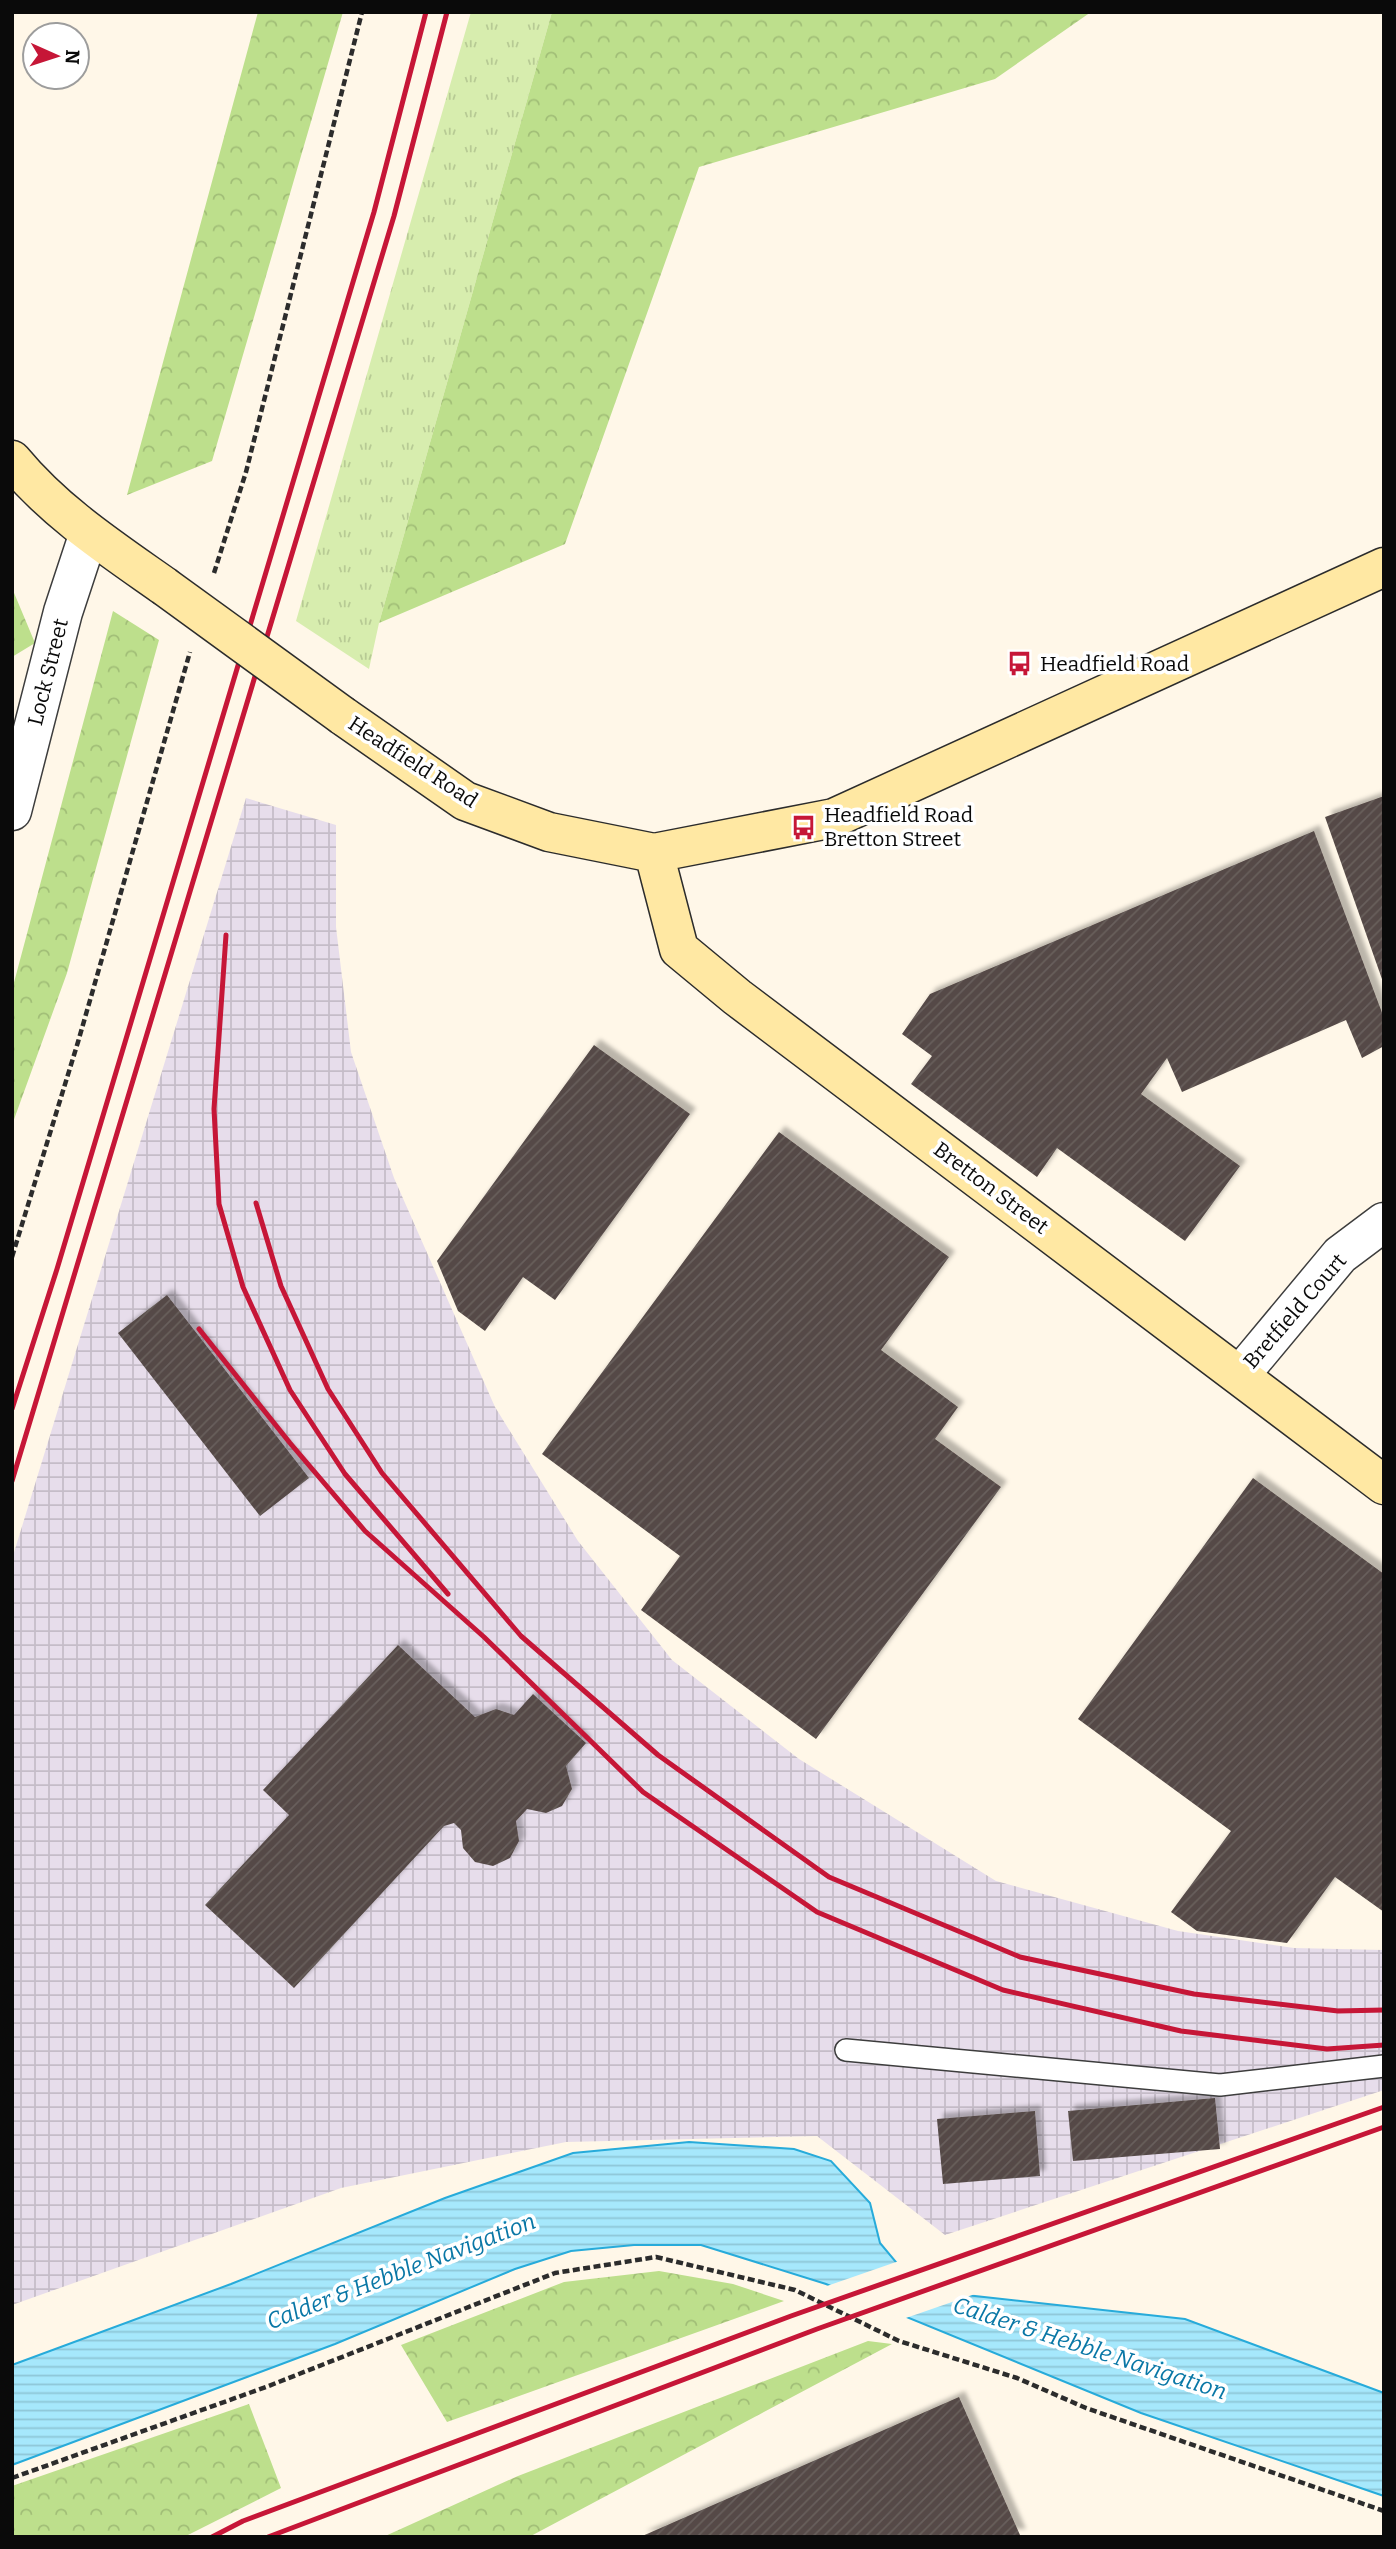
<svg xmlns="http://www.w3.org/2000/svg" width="1396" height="2549" font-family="Bitter,serif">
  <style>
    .industrial { fill: url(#industrial-grid) }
    .grass { fill: url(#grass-tufts) }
    .forest { fill: url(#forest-crowns) }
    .water { fill: url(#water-rules); stroke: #27abda; stroke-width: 2 }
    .pier { fill: #fff7e8 }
    .building { fill: url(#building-hatch); filter: url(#shadow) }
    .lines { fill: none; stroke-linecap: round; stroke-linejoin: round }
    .lane-casing { stroke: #3d3d3d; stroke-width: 24 }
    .street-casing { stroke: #3d3d3d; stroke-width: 41 }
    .secondary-casing { stroke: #2c2c2c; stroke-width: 41 }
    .path { stroke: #2c2c2c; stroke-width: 4.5; stroke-dasharray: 7 3.5; stroke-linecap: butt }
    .lane { stroke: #fff; stroke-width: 21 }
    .street { stroke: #fff; stroke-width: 38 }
    .secondary { stroke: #ffe8a3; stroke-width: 38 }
    .rail { stroke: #c61637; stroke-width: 5 }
    .secondary-bridge-casing { stroke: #2c2c2c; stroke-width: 41; stroke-linecap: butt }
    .secondary-bridge { stroke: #ffe8a3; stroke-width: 38 }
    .labels { text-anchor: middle; stroke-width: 7; stroke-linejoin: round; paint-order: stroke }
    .poi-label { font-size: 21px; fill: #0a0a0a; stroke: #fff; text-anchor: start }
    .street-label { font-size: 21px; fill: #0a0a0a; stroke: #fff }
    .water-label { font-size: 23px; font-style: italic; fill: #0977a6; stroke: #fff }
  </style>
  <defs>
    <pattern id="industrial-grid" width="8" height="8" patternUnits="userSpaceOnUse" patternTransform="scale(1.75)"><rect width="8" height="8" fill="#e7ddeb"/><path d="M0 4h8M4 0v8" fill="none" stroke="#c5bcc8"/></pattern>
    <pattern id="grass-tufts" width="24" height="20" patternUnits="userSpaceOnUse" patternTransform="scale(1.75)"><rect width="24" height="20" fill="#d7edae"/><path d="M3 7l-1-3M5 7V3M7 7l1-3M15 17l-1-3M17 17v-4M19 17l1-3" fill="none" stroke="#b7ca94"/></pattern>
    <pattern id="forest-crowns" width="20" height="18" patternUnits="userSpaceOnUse" patternTransform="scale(1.75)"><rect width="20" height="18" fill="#bddf8c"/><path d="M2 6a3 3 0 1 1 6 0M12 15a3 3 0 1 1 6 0" fill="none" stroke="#a1be77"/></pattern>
    <pattern id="water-rules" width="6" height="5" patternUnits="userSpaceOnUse" patternTransform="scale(1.75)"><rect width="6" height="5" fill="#a6e8fc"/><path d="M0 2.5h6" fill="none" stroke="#8ec6d7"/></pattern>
    <pattern id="building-hatch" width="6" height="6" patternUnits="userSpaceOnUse" patternTransform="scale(1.75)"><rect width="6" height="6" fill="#544946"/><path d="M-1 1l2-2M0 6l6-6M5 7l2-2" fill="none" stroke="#685f5c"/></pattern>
    <filter id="shadow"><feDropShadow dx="6" dy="-6" stdDeviation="2" flood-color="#0004"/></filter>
  </defs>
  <rect width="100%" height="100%" fill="#fff7e8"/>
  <path class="industrial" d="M246 798 336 825V927L351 1052 394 1178 495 1407 578 1541 672 1660 799 1759 996 1881 1178 1931 1294 1948 1384 1950V2090L945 2235 817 2136 566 2142 341 2188 12 2305V1559Z"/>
  <path class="grass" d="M471 12H552L379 623 369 669 296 621Z"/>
  <path class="forest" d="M258 12H343L212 461 127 495Z
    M552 12H1091L995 79 699 167 565 544 379 623Z
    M12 588 35 643 12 657Z
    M113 611 159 640 67 973 12 1125V990Z
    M659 2271 733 2284 784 2301 447 2422 401 2345 564 2282Z
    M868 2341 892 2344 529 2537H383L518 2476Z
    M249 2404 281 2488 184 2537H12V2486Z"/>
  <path class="water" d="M689 2142 794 2149 831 2161 870 2203 880 2243 900 2267 966 2295 1185 2319 1384 2393V2496L1141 2413 826 2284 701 2245H634L571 2251 515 2269 335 2344 12 2465V2365L231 2284 445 2198 573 2153Z"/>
  <path class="pier" d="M899 2261 967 2292 978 2293 903 2319 824 2287Z"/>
  <path class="building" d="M1384 796V982H1383L1325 817Z
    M1314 831 1384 1018V1046L1362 1058 1346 1020 1182 1092 1167 1058 1141 1094 1240 1166 1185 1241 1057 1148 1037 1177 911 1084 932 1056 902 1034 930 994Z
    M594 1045 690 1114 555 1300 523 1277 485 1331 458 1311 437 1261Z
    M779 1132 949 1257 881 1350 958 1407 935 1439 1001 1487 816 1739 641 1610 680 1556 542 1454Z
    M167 1295 309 1478 260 1516 118 1333Z
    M1253 1478 1384 1574V1912L1335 1877 1287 1943 1197 1931 1171 1912 1231 1831 1078 1719Z
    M398 1645 475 1717 496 1709 514 1715 533 1694 586 1743 566 1766 572 1789 562 1806 546 1813 527 1809 516 1821 519 1841 510 1858 493 1866 475 1862 463 1848 461 1830 454 1823 444 1826 294 1988 205 1905 289 1815 263 1790Z
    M1215 2098 1220 2149 1073 2161 1068 2111Z
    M1035 2111 1040 2176 943 2184 937 2119Z
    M959 2397 1020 2535 640 2537Z"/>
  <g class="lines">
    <defs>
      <path id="lane" d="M846 2050 1220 2085 1384 2066"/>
      <path id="street" d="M12 811 63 612 89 533
        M1240 1375 1340 1255 1384 1222"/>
      <path id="secondary" d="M12 460C55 512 110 548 164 586
        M343 716 465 801 549 832 654 853 834 818 1384 567
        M654 853 679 949 737 997 1384 1485"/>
    </defs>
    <use href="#lane" class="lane-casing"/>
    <use href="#street" class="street-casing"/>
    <use href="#secondary" class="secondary-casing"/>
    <path class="path" d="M214 573 246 472 362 12
      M12 1257 78 1042 190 652
      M12 2478 266 2387 555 2273 656 2257 795 2290 899 2341 1017 2378 1086 2408 1384 2511"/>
    <use href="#lane" class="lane"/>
    <use href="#street" class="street"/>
    <use href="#secondary" class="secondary"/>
    <path class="rail" d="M226 935 214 1109 219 1204 243 1287 290 1390 345 1474 448 1594
      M256 1203 281 1286 328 1389 382 1473 521 1636 658 1755 829 1877 1020 1957 1194 1994 1338 2011 1384 2010
      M199 1329 290 1443 365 1531 484 1637 643 1792 817 1912 1003 1990 1181 2031 1327 2049 1384 2045
      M12 1409 57 1269 374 212 426 12
      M12 1481 394 216 447 12
      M212 2537 243 2521 791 2316 1384 2107
      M268 2537 817 2329 1384 2127"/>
    <defs>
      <path id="secondary-bridge" d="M164 586 343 716"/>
    </defs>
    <use href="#secondary-bridge" class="secondary-bridge-casing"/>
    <use href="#secondary-bridge" class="secondary-bridge"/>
  </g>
  <defs>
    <symbol id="bus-bare" viewBox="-9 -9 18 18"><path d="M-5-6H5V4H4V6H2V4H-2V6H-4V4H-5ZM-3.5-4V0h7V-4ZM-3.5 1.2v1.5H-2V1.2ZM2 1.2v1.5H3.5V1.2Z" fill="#c61637" stroke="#fff" stroke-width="2.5" paint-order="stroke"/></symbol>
  </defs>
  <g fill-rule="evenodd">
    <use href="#bus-bare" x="1002" y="646" width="35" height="35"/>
    <use href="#bus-bare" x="786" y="810" width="35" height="35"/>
  </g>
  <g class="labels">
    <g class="poi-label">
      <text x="1040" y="671">Headfield Road</text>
      <text x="824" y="822">Headfield Road<tspan x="824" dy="24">Bretton Street</tspan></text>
    </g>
    <g class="street-label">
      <text transform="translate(48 672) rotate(-76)" y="7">Lock Street</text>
      <text transform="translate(413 762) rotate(33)" y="7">Headfield Road</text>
      <text transform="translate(991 1188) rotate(37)" y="7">Bretton Street</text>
      <text transform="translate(1295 1311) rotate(-49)" y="7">Bretfield Court</text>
    </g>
    <g class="water-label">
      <text transform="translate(401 2271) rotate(-21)" y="8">Calder &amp; Hebble Navigation</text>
      <text transform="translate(1090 2348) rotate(18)" y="8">Calder &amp; Hebble Navigation</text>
    </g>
  </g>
  <rect width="1396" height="2549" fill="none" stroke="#0a0a0a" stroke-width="28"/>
  <g transform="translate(56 56) rotate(93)"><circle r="33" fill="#ffffff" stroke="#9d9d9d" stroke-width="2"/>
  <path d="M0-5L12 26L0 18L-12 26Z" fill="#c61637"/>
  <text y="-10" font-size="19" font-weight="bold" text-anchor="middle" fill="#0a0a0a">N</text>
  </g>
</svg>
